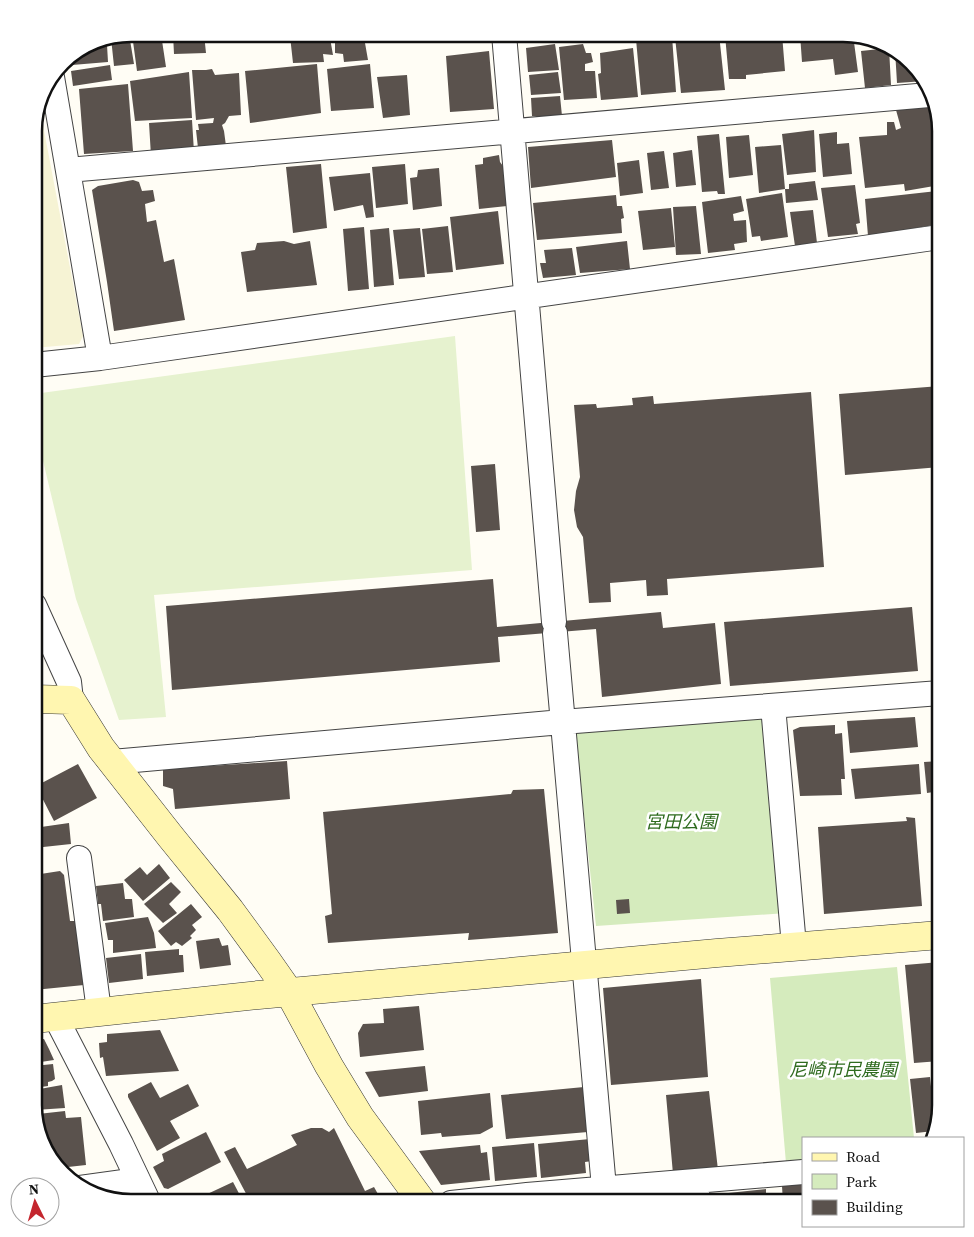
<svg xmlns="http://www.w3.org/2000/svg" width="974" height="1237" font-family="'Source Serif 4','Noto Sans JP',serif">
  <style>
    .farmland { fill: #f6f3d4 }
    .green { fill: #d5ebbd }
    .pitch { fill: #e6f2cf }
    .building { fill: #5a524d }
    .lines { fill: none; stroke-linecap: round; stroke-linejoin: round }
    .street-casing { stroke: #444; stroke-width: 26 }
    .secondary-casing { stroke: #333; stroke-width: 29 }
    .street { stroke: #fff; stroke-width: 24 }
    .secondary { stroke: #fff6b0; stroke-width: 28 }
    .labels { text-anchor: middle; stroke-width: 5; stroke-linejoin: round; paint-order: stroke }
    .park-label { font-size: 18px; font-style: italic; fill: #2f6b1f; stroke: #fff }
    .rim { fill: none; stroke: #111; stroke-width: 2.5 }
  </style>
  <rect width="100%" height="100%" fill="#fffdf5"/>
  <path class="farmland" d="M39 104 83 336 79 344 34 348V125Z"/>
  <path class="green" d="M766 716 787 913 596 926 575 731Z
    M897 967 914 1138H803V1161L786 1163 770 978Z"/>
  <path class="pitch" d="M455 336 472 570 154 595 166 717 119 720 76 599 34 423V394Z"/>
  <path class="building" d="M129 34 134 64 114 66 111 38Z
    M132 34H161L166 67 137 71Z
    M173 34H204L206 53 174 54Z
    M208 34H226V35L208 37Z
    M317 34 318 39 330 38 333 55 323 54 324 62 293 63 290 36Z
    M347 34H373L374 42 365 43 368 60 344 62 343 54 335 53V37H347Z
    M448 34H476L477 37 450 40Z
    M530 34H566L567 41 530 43Z
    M719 34 725 90 681 93 675 37Z
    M745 34V38L753 39 754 35 782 34 785 71 746 75V79H729L725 35Z
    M800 34H849L853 35 858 72 835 75 833 59 802 62Z
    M672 36 676 92 641 95 636 39Z
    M107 39V43L88 45 94 41Z
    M555 44 559 70 528 72 526 48Z
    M583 44 586 53H591L593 62 585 64V71H595L597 98 564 100 559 47Z
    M107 45 108 62 72 65 70 56 83 48Z
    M633 48 638 97 601 100 598 74 601 73 600 53Z
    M889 48 891 85 865 88 861 51Z
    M895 50 924 77 925 81 897 83Z
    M489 51 494 109 450 112 446 56Z
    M317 64 321 113 250 123 245 71Z
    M370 64 374 108 331 111 327 69Z
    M110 65 112 80 73 86 71 71Z
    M212 69 215 75 239 73 241 115 229 116 225 123 222 125 224 131 226 146 198 148 196 130H199L198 124 213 123 214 118 196 120 192 70H206Z
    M189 72 192 118 135 121 130 81Z
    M558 72 561 93 531 95 529 75Z
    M407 75 410 115 383 118 377 77Z
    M128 84 133 151 84 154 79 89Z
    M560 96 562 116 541 118V116H532L531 98Z
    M927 107 934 112 940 185 905 191 904 184 865 188 859 137 887 135V122H894L896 130 901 128 896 110Z
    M192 120 194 152 151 156 149 123Z
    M814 130 816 172 787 175 782 134Z
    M837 132V144L849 143 852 174 823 177 819 134Z
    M719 134 725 194H718L717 191 702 192 697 136Z
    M749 135 753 175 729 178 726 137Z
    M612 140 616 177 531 188 528 147Z
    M781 145 785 189 759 193 755 147Z
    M692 150 696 185 676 187 673 153Z
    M664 151 669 188 651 190 647 153Z
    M499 155 500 162 503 166 507 206 479 209 475 165 483 164V158Z
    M639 160 643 193 620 196 617 163Z
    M321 164 327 228 293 233 286 167Z
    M405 164 408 204 376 208 372 167Z
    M439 168 442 206 413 210 410 178 417 177 418 170Z
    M370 173 374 217 366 218 363 205 334 211 329 177Z
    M133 180 139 182 142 191 153 190 155 201 145 204 147 222 156 220 164 262 174 259 185 320 114 331 107 282 92 190 98 186Z
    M815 181 818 200 786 203 785 189H789V184Z
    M855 185 860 223 856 224 858 234 828 237 821 188Z
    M937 191 940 224 868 236 865 199Z
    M782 193 788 237 761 241 760 236 752 237 746 199Z
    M616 195 617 206H622L624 218 621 219 622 233 537 240 533 203Z
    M741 196 744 211 733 214 734 221 746 220 747 242 734 244 735 250 708 253 702 202Z
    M696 206 701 254 676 255 673 207Z
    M671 208 675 247 643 250 638 211Z
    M813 210 817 243 795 246 790 212Z
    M498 211 504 264 456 270 450 217Z
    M448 226 453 272 427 274 422 229Z
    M364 227 369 289 348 291 343 229Z
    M389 228 394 285 374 287 370 230Z
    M420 228 425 277 399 279 393 230Z
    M284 241 294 244 310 241 317 285 247 292 241 252 255 250 257 243Z
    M627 241 630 269 580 273 576 247Z
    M572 248 576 275 543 278 540 263H546L544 250Z
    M940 386V467L845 475 839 394Z
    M811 392 824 567 667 579 668 595 647 596 646 580 610 583 611 602 589 603 583 537 577 527 574 510 576 491 580 477 574 405 596 404 597 408 633 405 632 398 653 396 654 404Z
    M495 464 500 530 476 532 471 466Z
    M493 579 497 627 661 612 663 628 715 623 721 684 602 697 596 629 498 637 500 662 172 690 166 606Z
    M912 607 918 671 730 686 724 622Z
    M34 635 40 649 34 652Z
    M915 717 918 747 850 753 847 721Z
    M835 725V734L842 733 845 779H841L842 795 800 796 793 730 800 727Z
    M287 761 290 799 175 809 173 789 163 786V769Z
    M940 761V791L927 793 924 762Z
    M78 764 97 798 54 821 36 786Z
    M919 764 921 794 855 799 851 769Z
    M544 789 558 933 468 940 469 933 328 943 325 916 332 914 323 812 511 794 513 790Z
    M906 817 915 818 922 906 824 914 818 827 907 821Z
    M69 823 71 844 34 848V828Z
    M159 864 170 878 143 901 124 880 140 867 147 875Z
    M60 871 64 875 70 921H78L84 985 34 990V960L41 958 40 951 34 952V875Z
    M171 882 181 892 169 904 177 913 163 923 144 904Z
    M123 883 125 899H132L134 917 103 921 101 904H98L96 886Z
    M629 899 630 913 617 914 616 900Z
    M191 904 202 917 192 925 196 930 190 936 192 938 182 946 176 942 171 946 158 931Z
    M148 917 154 933 156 948 113 953V940H108L105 923Z
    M219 938 222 946 228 945 231 965 200 969 196 941Z
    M179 949V955H183L184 972 147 976 145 952Z
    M141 954 143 979 109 983 106 958Z
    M940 962V1061L914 1063 905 965Z
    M701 979 708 1077 611 1085 603 988Z
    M419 1006 424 1050 360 1057 358 1033 363 1024 384 1023 383 1009Z
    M160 1030 179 1071 106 1076 103 1057 100 1058 99 1043 107 1042V1034Z
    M44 1039 49 1049 54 1060 34 1063V1040Z
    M53 1064 55 1079 52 1081 48 1082V1086L34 1088V1066Z
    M425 1066 428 1091 379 1097 365 1072Z
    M940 1076V1106L936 1120 932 1077Z
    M930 1077 935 1125 934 1131 916 1133 910 1079Z
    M151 1082 160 1098 188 1084 199 1106 170 1121 180 1138 157 1151 128 1097V1094Z
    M62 1085 65 1108 35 1110 34 1106V1090Z
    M584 1087 588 1132 506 1139 501 1095Z
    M709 1091 718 1170 673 1174 666 1095Z
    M490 1093 493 1127 480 1134 442 1137 441 1133 421 1135 418 1101Z
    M65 1111 66 1118 81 1117 86 1165 59 1168 50 1160 39 1121 38 1114Z
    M311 1128H322L329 1132 334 1128 365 1191 374 1187 383 1203H251L224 1152 235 1147 247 1169 297 1145 291 1135Z
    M206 1132 221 1162 168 1189 164 1188 153 1167 164 1161 162 1154Z
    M590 1139 592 1161 585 1162 586 1173 541 1178 538 1144Z
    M534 1143 537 1177 495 1181 492 1147Z
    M480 1145 481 1153 487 1152 490 1180 441 1185 419 1151Z
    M233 1182 244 1203H188Z
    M803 1184V1203H783L782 1186Z
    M766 1189V1203H710L709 1195Z
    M686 1199V1203H655V1202Z
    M617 1200V1203H599V1202Z"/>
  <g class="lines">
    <defs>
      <path id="street" d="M504 34 554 622
        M52 77 100 358
        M68 170 929 95
        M34 365 100 358 940 237
        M34 605 69 682 71 700
        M555 633 604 1188
        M773 706 794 946
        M112 762 562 722 940 693
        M79 858 99 1011
        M55 1016 121 1144 149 1203
        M696 1181 698 1203
        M80 1188 138 1180
        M451 1203 527 1195 803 1172"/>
      <path id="secondary" d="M34 699 71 700 101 748 170 836 230 910 268 962 289 992 329 1066 360 1117 423 1203
        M34 1019 258 995 717 953 940 935"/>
    </defs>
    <use href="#street" class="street-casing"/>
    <use href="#secondary" class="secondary-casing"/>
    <use href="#street" class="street"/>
    <use href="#secondary" class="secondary"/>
  </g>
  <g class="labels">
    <g class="park-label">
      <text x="681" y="828">宮田公園</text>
      <text x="843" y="1076">尼崎市民農園</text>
    </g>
  </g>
  <path d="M0 0H974V1237H0ZM131 42H843A89 89 0 0 1 932 131V1105A89 89 0 0 1 843 1194H131A89 89 0 0 1 42 1105V131A89 89 0 0 1 131 42Z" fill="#fff" fill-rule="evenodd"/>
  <path class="rim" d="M131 42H843A89 89 0 0 1 932 131V1105A89 89 0 0 1 843 1194H131A89 89 0 0 1 42 1105V131A89 89 0 0 1 131 42Z"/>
  <rect x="802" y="1137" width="162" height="90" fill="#ffffff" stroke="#a0a0a0"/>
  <rect x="812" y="1153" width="25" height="8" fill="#fff6b0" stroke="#a0a0a0"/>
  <text x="846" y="1162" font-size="15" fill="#111111">Road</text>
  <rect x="812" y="1174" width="25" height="15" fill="#d5ebbd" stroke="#a0a0a0"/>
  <text x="846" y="1187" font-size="15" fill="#111111">Park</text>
  <rect x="812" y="1200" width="25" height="15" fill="#5a524d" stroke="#a0a0a0"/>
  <text x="846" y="1212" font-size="15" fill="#111111">Building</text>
  <g transform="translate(35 1202) rotate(355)"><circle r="24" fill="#ffffff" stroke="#a0a0a0"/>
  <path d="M0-4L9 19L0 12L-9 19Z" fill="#c4262e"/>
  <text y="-8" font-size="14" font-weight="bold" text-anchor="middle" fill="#111111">N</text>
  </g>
</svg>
